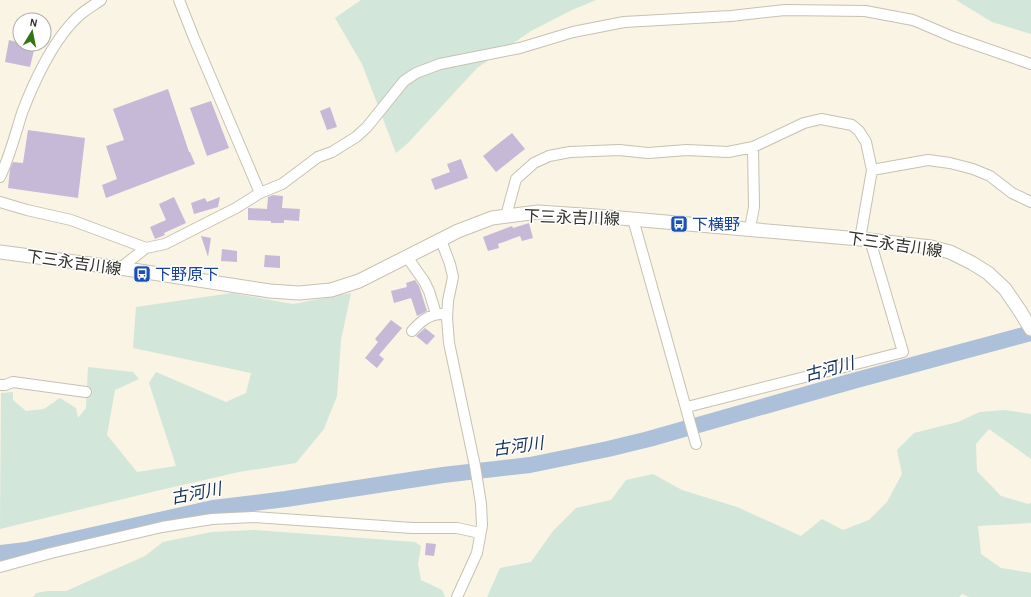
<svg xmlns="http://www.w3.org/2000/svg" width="1031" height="597" font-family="'Alegreya Sans','Noto Sans JP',sans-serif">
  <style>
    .green { fill: #d2e6d9 }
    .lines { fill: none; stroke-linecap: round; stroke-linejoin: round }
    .river { stroke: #acc0d9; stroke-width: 16 }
    .building { fill: #c5b9d7 }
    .minor-casing { stroke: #c6c1b2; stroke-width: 12 }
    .major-casing { stroke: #c6c1b2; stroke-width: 15 }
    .minor { stroke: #fff; stroke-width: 10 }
    .major { stroke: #fff; stroke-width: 13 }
    .labels { text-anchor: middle; stroke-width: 3; stroke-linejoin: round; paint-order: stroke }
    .street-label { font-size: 16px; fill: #33312a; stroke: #fff }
    .transit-label { font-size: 16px; fill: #164399; stroke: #fff; text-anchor: start }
    .water-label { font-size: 17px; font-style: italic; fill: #153255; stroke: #fff }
  </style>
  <rect width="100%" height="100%" fill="#f9f4e4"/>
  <path class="green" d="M361 0H596L572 10 531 31 477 68 408 143 396 153 362 64 335 18Z
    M956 0H1031V34L992 22Z
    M232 293 293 304 351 293 341 340 337 396 324 429 296 463 239 472 156 491 0 529 1 393 13 392V400L26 411 44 409 60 398 76 408 78 418 86 408 88 367 133 372 139 379 115 390 107 435 137 472 176 466 149 383 156 372 226 402 246 393 251 373 133 348 136 307Z
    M1005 410 1031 414V459L989 429 976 444 977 471 1001 496 1028 504 1031 503V523L978 526 981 554 1001 568 1031 573V597H969L962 594 959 597H487L500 568 531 562 553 531 576 508 611 500 626 480 653 474 682 490 737 507 801 536 822 519 843 530 869 520 887 502 902 474 897 450 914 433 958 422 980 412Z
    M255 530 415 542 421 546 418 564 421 580 442 590 445 597H33L36 593 48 591H66L145 556 163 542 212 532Z"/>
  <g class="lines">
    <path class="river" d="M0 553 26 550 213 508 286 499 443 475 530 465 608 449 649 439 853 381 1031 333"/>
  </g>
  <path class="building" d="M9 40 20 43V44L35 46 30 67 5 62Z
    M168 89 189 152H190L195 164 106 198 102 185 117 179 106 146 124 140 113 109Z
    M211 101 229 148 207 156 190 108Z
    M330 107 337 127 327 130 320 111Z
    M28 130 85 138 78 198 8 188 10 169 13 162 23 163Z
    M512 133 525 149 496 172 483 156Z
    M461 159 468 178 435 190 431 179 450 172 447 164Z
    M273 195 283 196 282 208 300 209 299 221 284 220V223H271V221L248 220V208L267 209 268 197Z
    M174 197 186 223 164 233 165 235 155 239 150 227 166 220 159 204Z
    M220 197 218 207 194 214 191 203 205 198 207 202Z
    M529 223 533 238 522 241 520 236 498 244 499 248 488 251 483 237 512 226 513 228Z
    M201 236 211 238 208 257Z
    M222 249 237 251V262L221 261Z
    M265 255 280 256V268L264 267Z
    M415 280 419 286 427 311 417 316 411 298 394 303 391 291 407 287 406 283Z
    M391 320 402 328 379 355 384 359 377 368 365 358 378 342 375 339Z
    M425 328 435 336 427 345 416 336Z
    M426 543 436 544 434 556 425 555Z"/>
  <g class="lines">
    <defs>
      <path id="minor" d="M179 0 194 38 260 193
        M872 170 928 160 950 163 973 169 990 176 1012 193 1031 202
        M0 177C10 156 15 135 22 113 34 81 55 36 81 14 87 9 94 5 101 0
        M0 202 27 210 71 220 146 248
        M506 216 516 179 534 163 549 156 570 152 619 150 648 153 687 150 728 152 753 147 804 123 821 119 852 125 859 131 866 142 872 170 860 239
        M633 219 696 444
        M750 228 754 207 753 147
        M441 240 450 264 453 277 448 301 447 318 449 343 475 466 481 504 482 525 477 553 457 597
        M407 257 424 281 429 291 436 314
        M120 268 146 248 165 244 236 208 260 193 282 184 318 157 332 152 356 137 367 127 404 81 416 73 440 64 520 48 573 32 624 22 731 16 785 10 865 11 913 20 953 37 1031 64
        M412 331C420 322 429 314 442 314
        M0 385H5L13 382 86 392
        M687 407 903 352 870 240
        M0 567 51 553 162 527 212 519 253 517 412 528H457L480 533"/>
      <path id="major" d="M0 252 120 268 270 291 299 293 331 290 359 281 458 231 492 218 538 212 597 216 860 239 931 247 950 252 972 263 988 273 1005 289 1020 311 1031 329"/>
    </defs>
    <use href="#minor" class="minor-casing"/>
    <use href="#major" class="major-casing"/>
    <use href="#minor" class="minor"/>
    <use href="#major" class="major"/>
  </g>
  <defs>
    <symbol id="bus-square" viewBox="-11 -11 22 22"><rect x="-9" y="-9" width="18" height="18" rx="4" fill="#1a4fb4" stroke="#fff"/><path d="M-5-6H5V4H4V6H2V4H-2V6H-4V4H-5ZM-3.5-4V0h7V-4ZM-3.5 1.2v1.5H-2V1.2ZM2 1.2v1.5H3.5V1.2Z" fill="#fff"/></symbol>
  </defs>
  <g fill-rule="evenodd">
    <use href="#bus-square" x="669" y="214" width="20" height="20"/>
    <use href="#bus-square" x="132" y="264" width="20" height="20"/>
  </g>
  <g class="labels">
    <g class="street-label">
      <text transform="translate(572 217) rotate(2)" y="6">下三永吉川線</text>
      <text transform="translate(895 244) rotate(8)" y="6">下三永吉川線</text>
      <text transform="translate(74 262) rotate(8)" y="6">下三永吉川線</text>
    </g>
    <g class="transit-label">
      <text x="692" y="230">下横野</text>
      <text x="155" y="280">下野原下</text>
    </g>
    <g class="water-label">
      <text transform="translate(829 369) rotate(-15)" y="6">古河川</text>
      <text transform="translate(518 446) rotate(-8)" y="6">古河川</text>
      <text transform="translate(196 493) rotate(-11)" y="6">古河川</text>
    </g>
  </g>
  <g transform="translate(32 32) rotate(10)"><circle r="19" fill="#ffffff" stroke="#adadaa"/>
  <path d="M0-3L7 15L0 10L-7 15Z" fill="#337513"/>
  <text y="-6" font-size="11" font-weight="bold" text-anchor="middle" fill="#33312a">N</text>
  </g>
</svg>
